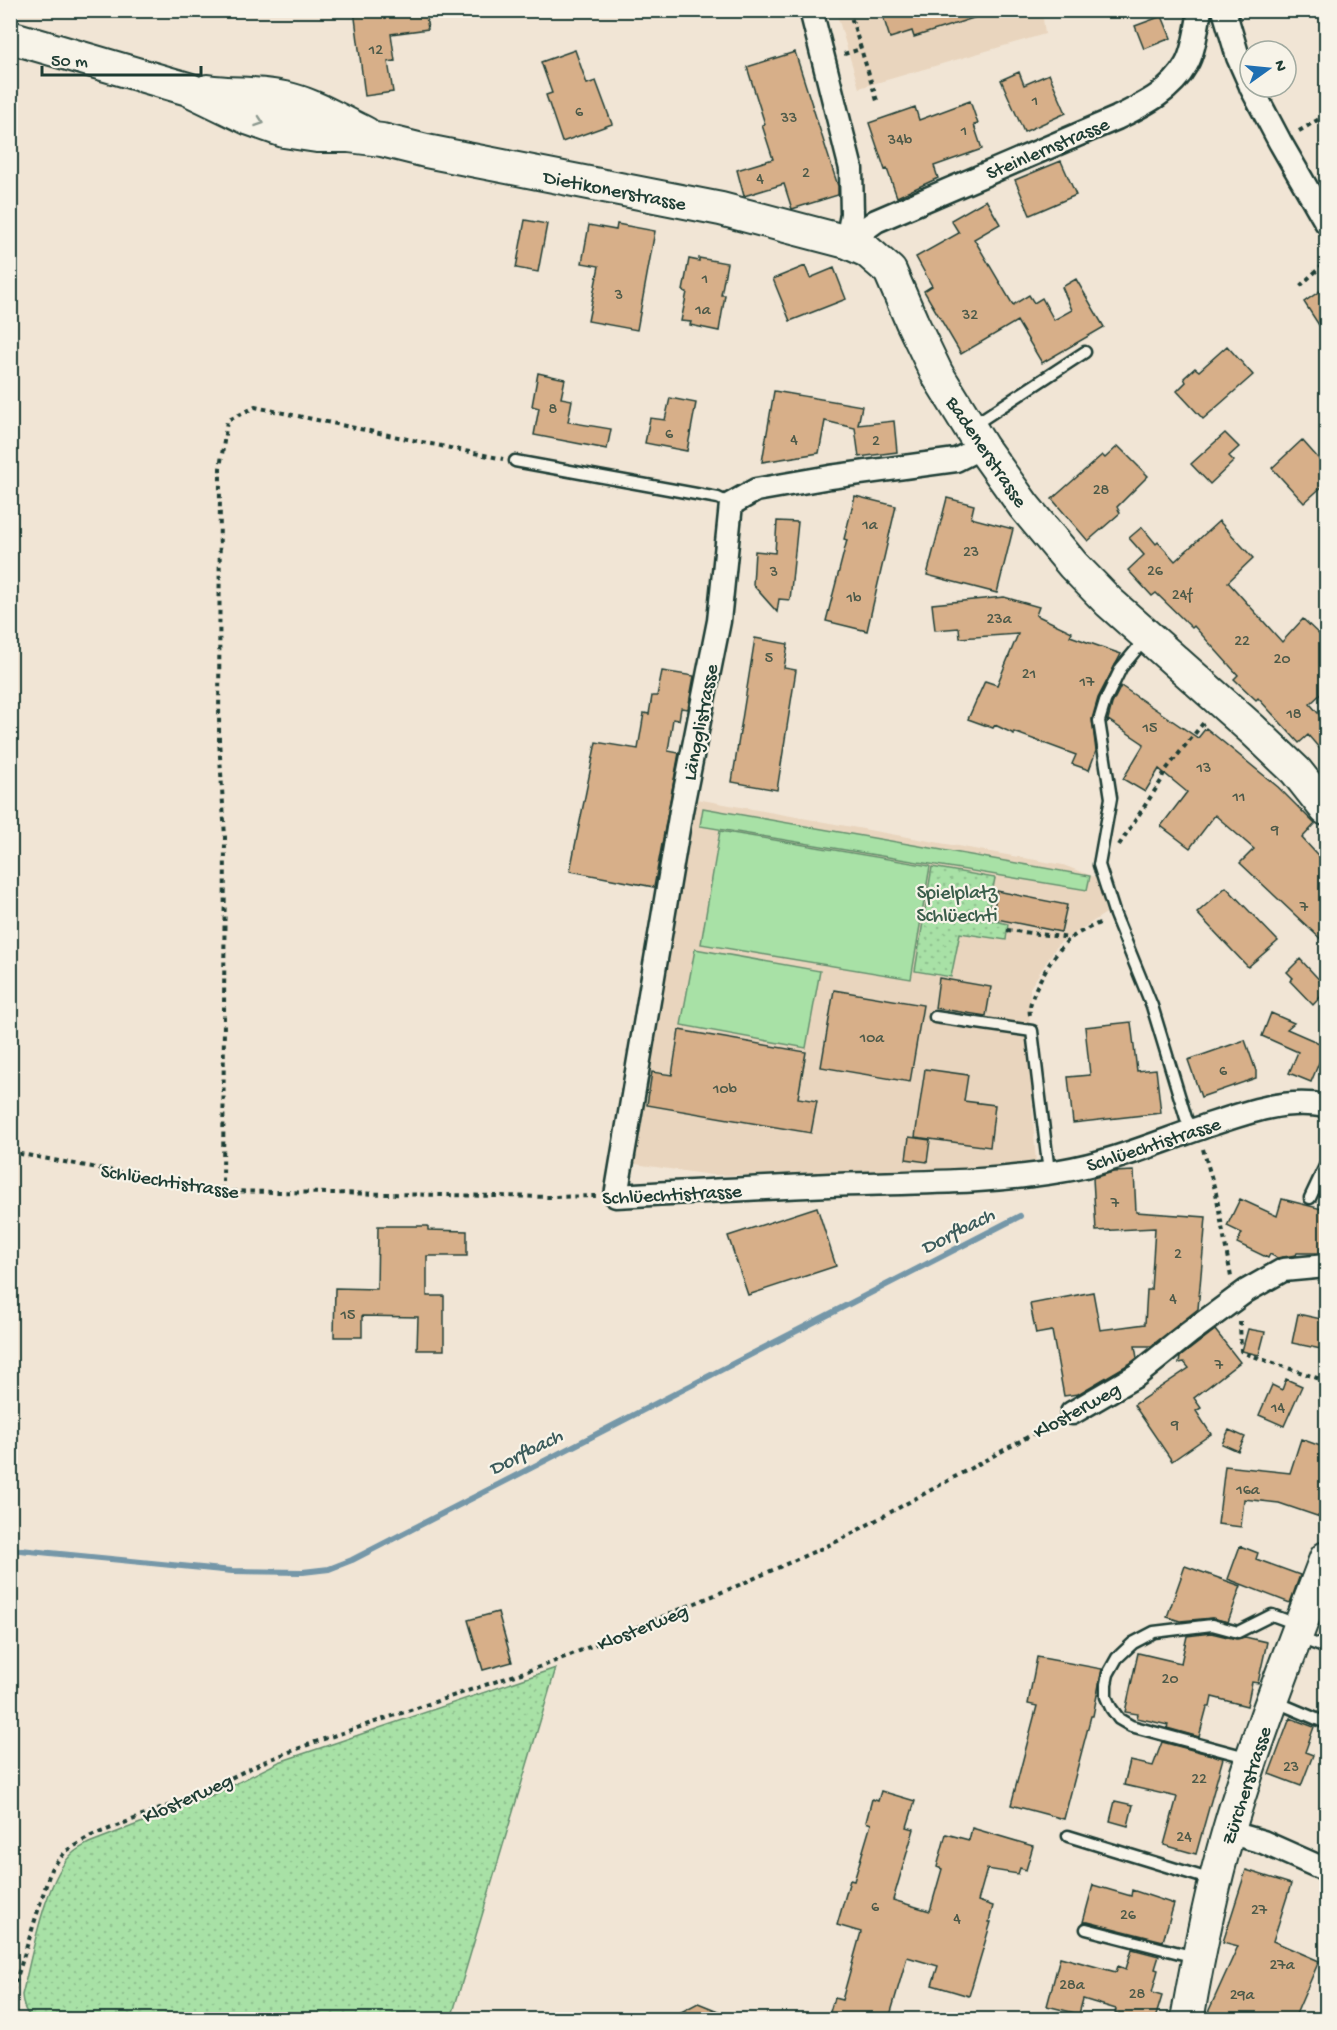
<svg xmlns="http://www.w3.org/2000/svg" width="1337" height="2030" font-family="'Gochi Hand',sans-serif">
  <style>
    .built { fill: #e9d5be }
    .grass { fill: url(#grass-dots); stroke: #648f6d; stroke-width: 1.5 }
    .pitch { fill: #a8e1a6; stroke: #648f6d; stroke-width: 1.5 }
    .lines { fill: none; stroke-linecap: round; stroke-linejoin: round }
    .stream { stroke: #7497a8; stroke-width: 6 }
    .building { fill: #d7af89; stroke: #1f3d34; stroke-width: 1.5 }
    .lane-casing { stroke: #1f3d34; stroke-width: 15 }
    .street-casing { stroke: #1f3d34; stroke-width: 27 }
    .secondary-casing { stroke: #1f3d34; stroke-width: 36 }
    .path { stroke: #1f3d34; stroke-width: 4; stroke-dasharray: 4.5 4.5; stroke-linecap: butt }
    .lane { stroke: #f7f3e8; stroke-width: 10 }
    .street { stroke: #f7f3e8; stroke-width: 22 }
    .secondary { stroke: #f7f3e8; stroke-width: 32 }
    .oneway { stroke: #8b988e }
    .labels { text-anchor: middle; stroke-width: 4.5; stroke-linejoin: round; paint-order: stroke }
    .number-label { font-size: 16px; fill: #4d5a49 }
    .street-label { font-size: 20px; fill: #1f3d34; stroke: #f7f3e8 }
    .park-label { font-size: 20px; fill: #3a5e4b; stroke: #f7f3e8 }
    .water-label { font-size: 21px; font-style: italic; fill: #3b5b5b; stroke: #f7f3e8 }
  </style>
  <defs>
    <pattern id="grass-dots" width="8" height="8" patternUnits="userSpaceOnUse" patternTransform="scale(1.5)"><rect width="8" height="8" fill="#a8e1a6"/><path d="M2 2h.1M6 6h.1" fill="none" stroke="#90c290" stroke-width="1.8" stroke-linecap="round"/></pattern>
  </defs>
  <rect width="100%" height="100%" fill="#f1e5d5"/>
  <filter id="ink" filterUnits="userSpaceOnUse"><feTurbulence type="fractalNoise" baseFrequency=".0167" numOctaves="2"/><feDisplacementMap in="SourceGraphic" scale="12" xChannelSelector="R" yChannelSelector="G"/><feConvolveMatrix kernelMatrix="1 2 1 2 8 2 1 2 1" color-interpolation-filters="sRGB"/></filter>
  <g filter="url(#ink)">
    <path class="built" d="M836 11H1042L1045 34 859 88Z
      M691 798 1063 865 1097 878 1106 913 1058 944 1030 988 1029 1053 1036 1165 873 1176 711 1175 635 1164Z"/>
    <path class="grass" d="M932 867 995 878 987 919 1008 924 1006 940 960 933 951 977 915 971Z
      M556 1668 451 2019 36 2020C25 2015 23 2005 22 1995 32 1957 45 1878 73 1853 77 1849 84 1846 89 1843L215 1794 279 1762Z"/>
    <path class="pitch" d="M703 808 1090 876 1087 890 700 826Z
      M720 831 930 866 911 979 701 944Z
      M695 949 820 971 806 1048 681 1025Z"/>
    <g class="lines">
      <path class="stream" d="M10 1549 232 1571 303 1572 329 1569 352 1560 1020 1216"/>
    </g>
    <path class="building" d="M354 10H425L428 29 391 34 395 61 388 62 393 92 365 96Z
      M881 10H986V14L914 37 912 31 890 38Z
      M1162 16 1171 38 1144 49 1135 26Z
      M575 50 587 84 596 81 612 124 562 142 546 95 552 93 541 62Z
      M795 52 838 186V195L792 209 784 184 744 196 737 170 773 159 762 125 765 124 747 67Z
      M1019 72 1024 85 1049 74 1066 113 1024 132 1001 80Z
      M970 101 978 124 974 125 982 149 934 166 938 178 897 197 887 169 885 170 869 123 915 107 919 120Z
      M1061 161 1076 195 1030 215 1015 180Z
      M986 200 1000 224 974 239 1013 305 1029 295 1034 303 1042 298 1054 320 1072 310 1062 287 1076 279 1104 327 1042 363 1017 321 961 354 924 291 932 286 916 257 959 233 951 220Z
      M525 220 547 224 538 272 516 268Z
      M617 224 655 231 637 330 588 321 599 266 582 263 589 225 616 230Z
      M699 258 727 263 721 295H725L719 331 690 325 691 322 681 321 687 292 683 291 689 259 699 261Z
      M805 266 810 278 834 268 846 299 790 321 773 279Z
      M1326 287V336L1304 302Z
      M1227 346 1253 375 1203 419 1177 391 1186 382 1184 378 1195 368 1199 371Z
      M538 373 565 379 561 398 572 400 568 422 611 429 607 449 534 435 539 408 532 406Z
      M774 391 862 406 858 425 894 421 897 452 859 457 855 428 825 421 819 453 762 462Z
      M670 398 696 403 687 451 645 443 650 418 665 420Z
      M1225 433 1239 447 1229 456 1234 461 1210 484 1191 464Z
      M1302 440 1326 467V483L1304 503 1272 468Z
      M1118 446 1148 476 1117 507 1120 513 1088 541 1052 499 1102 455 1105 458Z
      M855 496 896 506 867 631 826 621 847 540 844 539Z
      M947 498 974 505 971 518 1013 529 997 593 927 575Z
      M777 521 798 522 790 600 779 599 777 612 753 585 755 551 775 553Z
      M1219 521 1253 558 1228 582 1282 642 1303 619 1326 641V689L1310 704 1326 722V756L1308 735 1299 743 1258 698 1256 700 1234 679 1238 675 1194 626 1192 628 1156 593 1152 596 1128 570 1144 555 1129 538 1142 527 1156 544 1158 542 1175 561Z
      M1004 597 1039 607 1036 615 1072 632 1070 636 1121 654 1098 698 1092 719 1096 751 1089 770 1072 764 1076 755 1014 732V734L995 725 993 728 968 719 985 681 997 685 1018 634 960 638 959 628 935 630 932 604Z
      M755 638 788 644 784 668 796 670 777 790 732 782Z
      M662 671 694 676 688 709 681 708 679 720 673 719 668 751 679 753 654 887 570 871 596 742 638 749 644 713 649 714 652 696H657Z
      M1121 686 1198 738 1206 728 1278 787 1315 824 1302 838 1326 864V944L1240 863 1254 849 1215 815 1190 848 1161 826 1187 792 1159 769 1145 792 1123 779 1144 744 1108 720 1107 723 1112 704Z
      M1226 887 1278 941 1248 967 1197 913Z
      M997 891 1067 905 1061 932 992 918Z
      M1300 959 1326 987V991L1313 1005 1290 981 1293 978 1287 972Z
      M939 978 991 987 986 1016 935 1008Z
      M834 990 923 1005 910 1082 821 1067Z
      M1271 1013 1294 1023 1287 1029 1326 1046 1311 1082 1289 1073 1298 1052 1262 1036Z
      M1131 1022 1137 1071 1156 1069 1161 1113 1073 1123 1068 1077 1090 1075 1085 1027Z
      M679 1030 806 1052 798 1098 817 1101 811 1133 647 1105 652 1072 672 1075Z
      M1245 1040 1256 1071V1078L1201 1097 1188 1060Z
      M925 1069 968 1075 964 1101 995 1105 990 1147 915 1137Z
      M909 1137 930 1140 927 1162 906 1159Z
      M1134 1171 1136 1212 1206 1217 1198 1309 1151 1346H1135L1137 1358 1129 1364 1078 1394 1064 1396 1052 1331 1036 1334 1030 1304 1093 1292 1100 1330 1145 1324 1147 1290H1151L1155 1228 1096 1231 1093 1178 1113 1172Z
      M1240 1199 1277 1216 1282 1199 1326 1210V1253H1297L1296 1255 1277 1258 1270 1254 1268 1258 1237 1243 1242 1233 1227 1226Z
      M817 1207 836 1266 748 1295 728 1236Z
      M378 1226H428V1230L467 1231V1256H427V1296H444V1350H417L418 1317 362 1316V1337H334L335 1288 377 1289Z
      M1298 1314 1326 1320V1350L1292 1343Z
      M1248 1329 1265 1332 1259 1355 1242 1351Z
      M1215 1330 1240 1362 1194 1398 1201 1408 1196 1411 1211 1434 1172 1461 1134 1405 1189 1368 1184 1362 1179 1363 1180 1357Z
      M1286 1379 1302 1386 1284 1426 1259 1415 1272 1385 1282 1390Z
      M1229 1430 1245 1437 1238 1451 1222 1444Z
      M1301 1439 1326 1448V1497L1320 1517 1279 1503 1244 1499 1241 1527 1218 1524 1225 1466 1290 1473Z
      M1240 1546 1258 1553 1256 1559 1300 1575 1290 1603 1228 1579Z
      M1185 1566 1241 1586 1228 1622 1212 1618 1180 1621 1167 1617Z
      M498 1612 512 1662 483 1670 468 1620Z
      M1211 1633 1236 1639 1245 1637 1267 1642 1258 1683 1252 1682 1247 1706 1212 1697 1210 1707H1207L1199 1737 1167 1728 1168 1725 1137 1718 1138 1714 1125 1712 1138 1653 1181 1663 1187 1636Z
      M1037 1657 1102 1669 1093 1716H1091L1064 1819 1011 1805 1037 1706 1028 1704Z
      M1290 1718 1314 1727 1305 1752 1313 1755 1301 1786 1269 1774Z
      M1162 1742 1223 1758 1196 1854 1164 1845 1177 1797 1124 1785 1130 1761 1153 1766Z
      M881 1791 915 1801 907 1827 914 1829 893 1900 930 1911 942 1869 937 1867 946 1834 969 1840 972 1828 1033 1846 1026 1870 1020 1868 1018 1874 987 1869 978 1901 993 1906 989 1922H991L969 1996 932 1985 938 1966 907 1957 889 2019H828L834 1998 842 2000 861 1932 837 1925 850 1880 854 1881 871 1824 866 1822 872 1799 878 1801Z
      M1115 1801 1133 1805 1128 1826 1110 1821Z
      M1246 1870 1291 1884 1273 1941 1319 1961 1294 2019H1205L1238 1946 1223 1942Z
      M1093 1885 1131 1896 1132 1890 1174 1904 1163 1941 1088 1922H1083Z
      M1132 1949 1159 1956 1155 1969 1158 1970 1152 1993 1162 1996 1155 2019H1139L1115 2013 1116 2009 1083 1999 1079 2014 1047 2006 1060 1957 1116 1972 1118 1966 1126 1969Z
      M698 2003 738 2019H668Z"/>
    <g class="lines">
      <defs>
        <path id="lane" d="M972 426 1085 352
          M515 461 718 498 731 504
          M1145 639 1121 668 1105 701 1099 721 1111 798 1099 865 1115 915 1152 1006 1186 1118 1193 1130
          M935 1017 1032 1031 1049 1172
          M1310 1198 1326 1164
          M1297 1637 1326 1648
          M1274 1701 1326 1723
          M1250 1758 1131 1726 1119 1719 1111 1708 1106 1697V1684L1108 1674 1117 1658 1133 1643 1154 1632 1212 1625 1238 1632 1272 1615 1299 1625
          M1068 1836 1212 1880
          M1086 1929 1195 1957"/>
        <path id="street" d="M811 10 851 169 852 214 847 242
          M1224 10 1238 57 1250 84
          M1251 87 1280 142 1326 222
          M847 242 876 221 1117 118C1143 105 1171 92 1186 65 1194 52 1197 26 1200 10
          M982 447 956 460 830 477 756 490 731 504 719 621 681 811 616 1196C687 1192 758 1188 830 1185 907 1182 984 1184 1060 1171 1110 1163 1156 1143 1203 1127 1244 1113 1283 1098 1326 1106
          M1072 1413 1137 1375 1189 1333 1246 1291 1283 1270 1326 1266
          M1228 1832 1263 1842 1326 1870"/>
        <path id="secondary" d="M10 37 188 89 250 119 284 131 317 136H349L382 140 426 151 721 209 847 242 867 251 890 271 912 322 937 374 982 447 1024 506 1073 565 1109 602 1253 730 1296 771 1326 809
          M207 91C235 95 264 92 292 100 318 107 341 122 365 133
          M1187 2020C1198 1957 1210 1894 1228 1833 1255 1740 1292 1648 1326 1558"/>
      </defs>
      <use href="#lane" class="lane-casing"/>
      <use href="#street" class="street-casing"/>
      <use href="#secondary" class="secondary-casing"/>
      <path class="path" d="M849 10 878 104
        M844 54 861 49
        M1299 131 1326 115
        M1300 286 1326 262
        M1119 845 1161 781 1164 772 1205 721
        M1007 930 1070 938
        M1030 1015C1026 997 1056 949 1071 938 1080 931 1092 927 1101 922
        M1203 1149 1216 1193 1231 1277
        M10 1152 223 1191 551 1197 597 1196
        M223 1191 225 837 219 740 220 468 227 421 255 407 503 459
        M1240 1321 1241 1351 1244 1353 1326 1381
        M10 2000 51 1869 66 1851 91 1836 196 1795 261 1763 318 1741 548 1664 739 1585 838 1541 1055 1422
        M10 2016 20 2020"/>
      <use href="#lane" class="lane"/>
      <use href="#street" class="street"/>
      <use href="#secondary" class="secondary"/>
    </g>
    <defs><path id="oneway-chevron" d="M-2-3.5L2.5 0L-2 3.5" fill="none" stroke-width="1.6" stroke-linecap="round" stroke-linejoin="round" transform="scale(1.5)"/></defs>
    <use class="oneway" href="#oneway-chevron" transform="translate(260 122) rotate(19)"/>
  </g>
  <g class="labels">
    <g class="number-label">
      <text x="376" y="54">12</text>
      <text x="1035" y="105">1</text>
      <text x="579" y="116">6</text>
      <text x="789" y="122">33</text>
      <text x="964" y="135">1</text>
      <text x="900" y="144">34b</text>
      <text x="806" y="177">2</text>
      <text x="760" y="183">4</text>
      <text x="705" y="283">1</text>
      <text x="619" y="299">3</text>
      <text x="703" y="314">1a</text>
      <text x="970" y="319">32</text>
      <text x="553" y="413">8</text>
      <text x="669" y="438">6</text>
      <text x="794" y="444">4</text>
      <text x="876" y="445">2</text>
      <text x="1101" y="494">28</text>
      <text x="870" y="529">1a</text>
      <text x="971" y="556">23</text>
      <text x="1155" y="575">26</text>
      <text x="774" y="576">3</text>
      <text x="1182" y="599">24f</text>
      <text x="854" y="602">1b</text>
      <text x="999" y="623">23a</text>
      <text x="1242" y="645">22</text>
      <text x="769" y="662">5</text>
      <text x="1282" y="663">20</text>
      <text x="1029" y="678">21</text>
      <text x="1087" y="686">17</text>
      <text x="1294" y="718">18</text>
      <text x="1150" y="732">15</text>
      <text x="1204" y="772">13</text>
      <text x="1239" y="801">11</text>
      <text x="1275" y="834">9</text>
      <text x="1304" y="911">7</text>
      <text x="872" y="1042">10a</text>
      <text x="1223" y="1075">6</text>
      <text x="725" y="1093">10b</text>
      <text x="1115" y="1207">7</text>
      <text x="1178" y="1258">2</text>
      <text x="1173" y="1303">4</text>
      <text x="348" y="1319">15</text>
      <text x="1219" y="1369">7</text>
      <text x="1278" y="1412">14</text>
      <text x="1175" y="1429">9</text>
      <text x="1248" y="1494">16a</text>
      <text x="1170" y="1683">20</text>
      <text x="1291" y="1771">23</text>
      <text x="1199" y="1783">22</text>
      <text x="1184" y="1841">24</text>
      <text x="875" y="1911">6</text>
      <text x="1259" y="1914">27</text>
      <text x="1128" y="1919">26</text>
      <text x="957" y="1923">4</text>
      <text x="1282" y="1969">27a</text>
      <text x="1072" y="1989">28a</text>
      <text x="1137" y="1998">28</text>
      <text x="1242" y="1999">29a</text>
    </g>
    <g class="street-label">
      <text transform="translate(1047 147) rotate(-23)" y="7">Steinlernstrasse</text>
      <text transform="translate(615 189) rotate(11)" y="7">Dietikonerstrasse</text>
      <text transform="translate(988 451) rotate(56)" y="7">Badenerstrasse</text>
      <text transform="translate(699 722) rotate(-79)" y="7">Längglistrasse</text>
      <text transform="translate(1153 1143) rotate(-18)" y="7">Schlüechtistrasse</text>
      <text transform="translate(170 1180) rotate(9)" y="7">Schlüechtistrasse</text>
      <text transform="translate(672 1193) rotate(-3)" y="7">Schlüechtistrasse</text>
      <text transform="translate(1076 1409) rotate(-29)" y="7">Klosterweg</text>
      <text transform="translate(642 1626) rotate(-22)" y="7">Klosterweg</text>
      <text transform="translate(1245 1785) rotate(-72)" y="7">Zürcherstrasse</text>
      <text transform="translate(187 1797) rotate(-24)" y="7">Klosterweg</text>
    </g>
    <g class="park-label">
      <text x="957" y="898">Spielplatz<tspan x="957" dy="23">Schlüechti</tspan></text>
    </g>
    <g class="water-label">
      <text transform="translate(957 1230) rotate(-27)" y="7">Dorfbach</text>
      <text transform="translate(525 1451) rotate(-27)" y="7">Dorfbach</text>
    </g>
  </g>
  <rect width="1337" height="2030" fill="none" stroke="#f7f3e8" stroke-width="36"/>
  <rect x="18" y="18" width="1301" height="1994" fill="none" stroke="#1f3d34" stroke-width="2" filter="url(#ink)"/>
  <g transform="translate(1268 69) rotate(75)"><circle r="28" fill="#f7f3e8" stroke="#a1aaa0" stroke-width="1.5"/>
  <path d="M0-4.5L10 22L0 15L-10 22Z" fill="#1f6fb2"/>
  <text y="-9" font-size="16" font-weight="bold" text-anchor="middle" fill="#1f3d34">N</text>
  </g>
  <path d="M42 66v9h159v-9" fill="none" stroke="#1f3d34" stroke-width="3"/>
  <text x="51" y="66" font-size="18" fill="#1f3d34" stroke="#f7f3e8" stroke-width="4.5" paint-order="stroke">50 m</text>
</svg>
